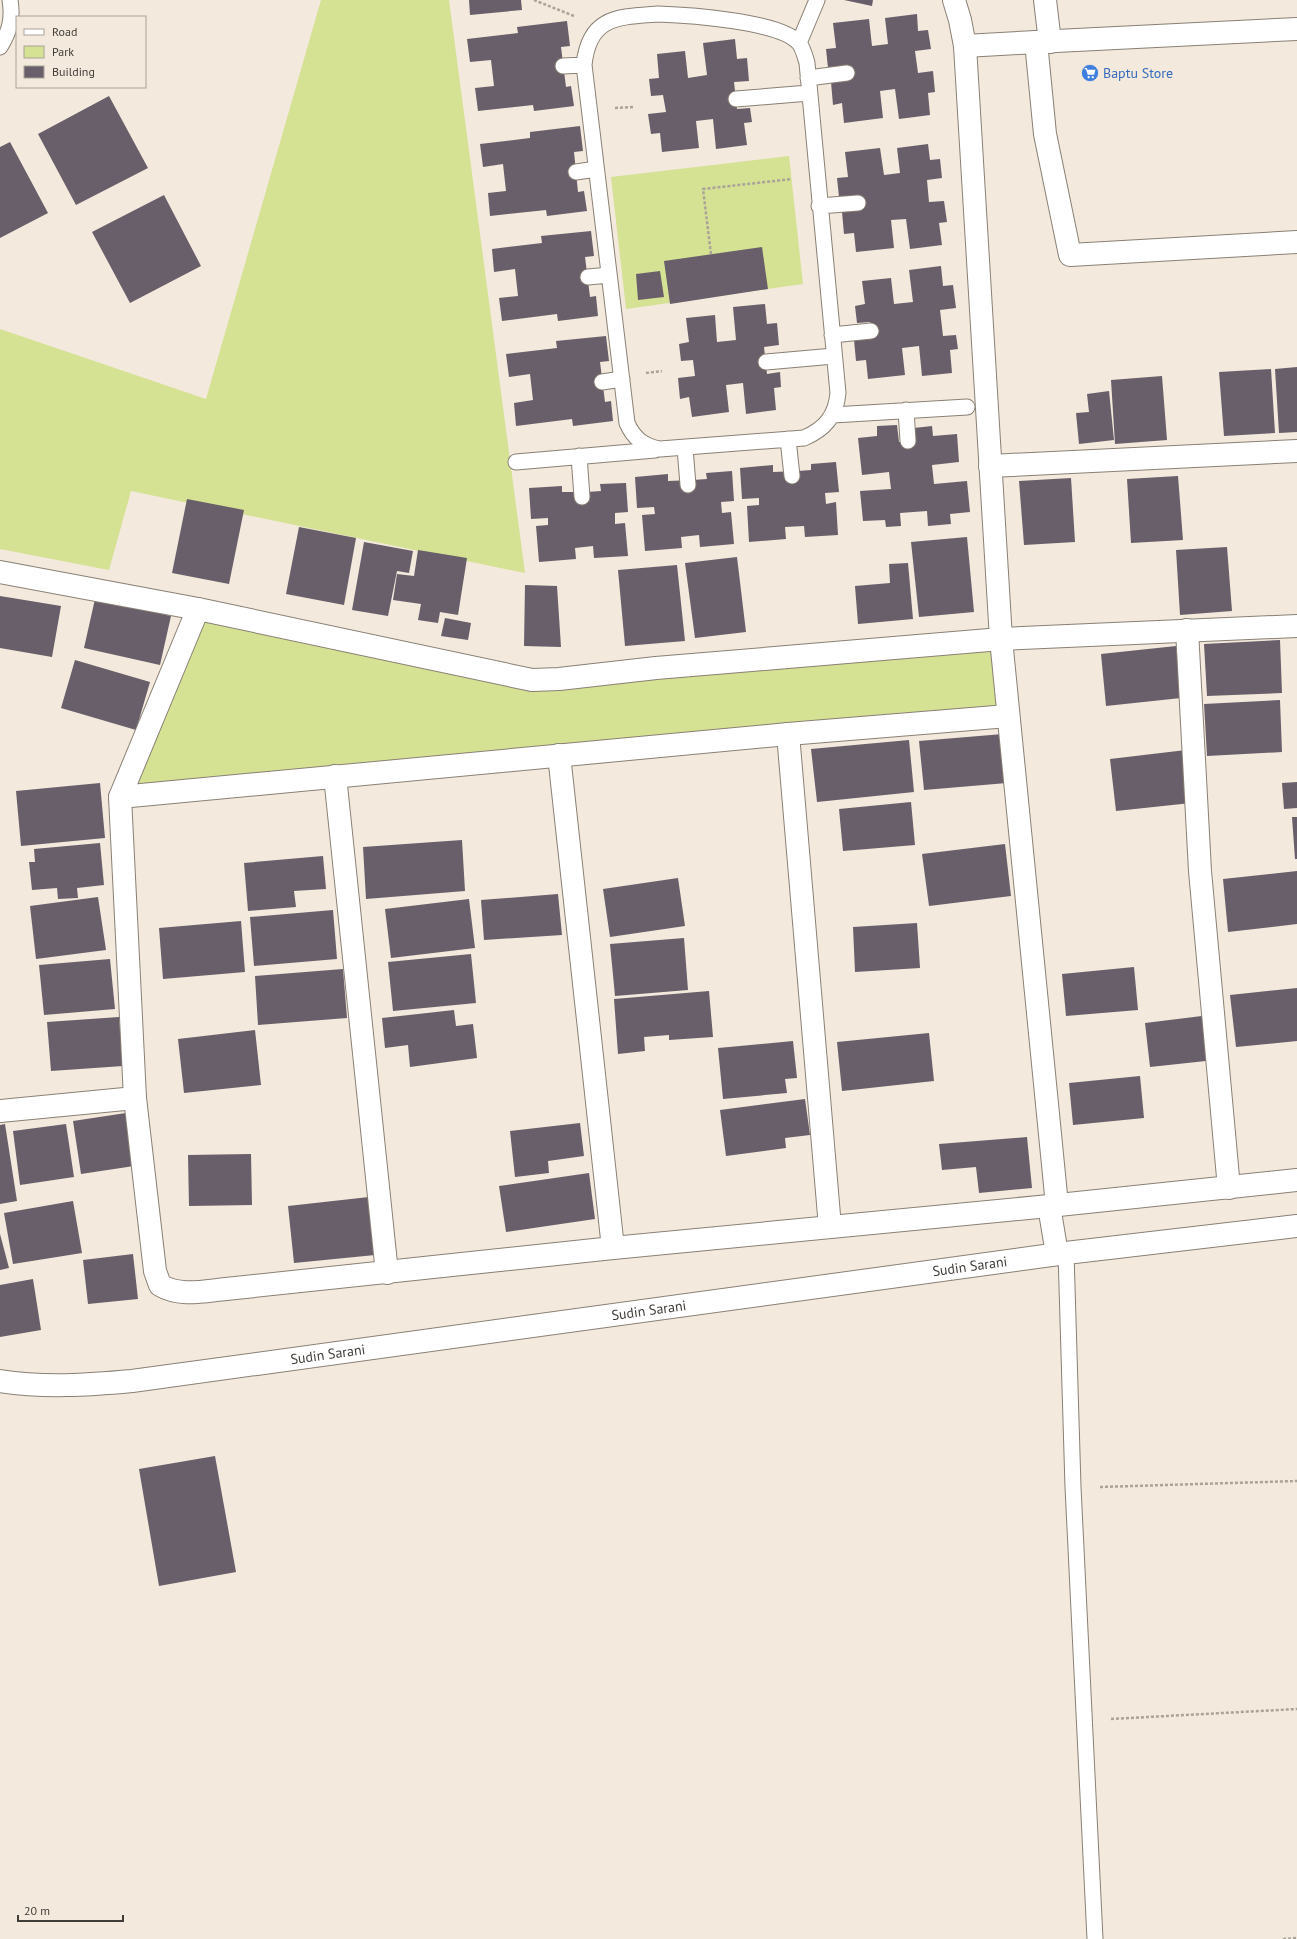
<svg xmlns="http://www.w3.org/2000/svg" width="1297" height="1939" font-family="'PT Sans',sans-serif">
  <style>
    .green { fill: #d5e193 }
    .building { fill: #685f6a }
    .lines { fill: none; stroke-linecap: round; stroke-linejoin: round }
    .service-casing { stroke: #898075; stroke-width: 17 }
    .minor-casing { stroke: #898075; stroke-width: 24 }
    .path { stroke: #aaa399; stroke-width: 2.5; stroke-dasharray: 3 2; stroke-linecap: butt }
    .service { stroke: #fff; stroke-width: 15 }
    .minor { stroke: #fff; stroke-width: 22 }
    .labels { text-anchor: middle; stroke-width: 4; stroke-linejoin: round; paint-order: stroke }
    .shop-label { font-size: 14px; fill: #366cbe; stroke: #f3e9dc; text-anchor: start }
    .street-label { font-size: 14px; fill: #403c37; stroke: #f3e9dc }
  </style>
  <rect width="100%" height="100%" fill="#f3e9dc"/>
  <path class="green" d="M321 0H449L525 573 131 491 109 570 0 549V329L206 399Z
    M789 156 803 284 626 309 611 177Z
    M198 609 532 680 1001 639 1008 716 120 797Z"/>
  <path class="building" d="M469 0H521L522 10 470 15Z
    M844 0H873L872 6Z
    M917 14 918 31 928 30 931 49 915 51 918 73 933 71 935 92 928 93 930 115 899 119 895 89 880 91 883 118 844 123 842 103 833 105 831 82 848 81 846 66 828 68 826 49 836 48 833 23 869 19 872 46 888 44 885 18Z
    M567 21 570 46 561 47 566 87 571 86 574 106 534 111 533 105 478 111 475 88 494 86 491 60 470 62 467 39 518 33 517 27Z
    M735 39 737 59 747 58 749 81 734 82 737 109 750 108 752 122 744 123 747 145 716 149 713 119 696 121 699 148 662 152 660 133 651 134 648 114 666 112 663 95 651 96 649 79 659 78 657 54 685 51 688 78 707 75 703 43Z
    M109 96 148 168 76 205 38 134Z
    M580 126 583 151 574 152 578 192 584 191 587 211 547 216 546 210 490 216 488 193 506 191 503 164 483 167 480 144 530 138V132Z
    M10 142 48 213 0 238V147Z
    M928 144 930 160 940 159 942 178 927 180 929 202 944 201 947 222 939 223 942 245 910 249 906 219 891 220 894 248 856 252 854 233 844 234 842 212 858 203 857 195 839 197 837 178 848 177 845 152 880 148 884 175 900 173 897 148Z
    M164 195 201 266 130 303 92 232Z
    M591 231 594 256 585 257 590 297 596 296 598 316 558 321 557 314 502 321 499 298 518 296 515 269 494 272 492 249 542 243 541 236Z
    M762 247 768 289 670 304 664 261Z
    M941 266 943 286 953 285 956 308 940 310 943 336 956 335 958 349 950 350 952 373 922 376 919 346 902 348 905 375 868 379 866 360 856 361 854 340 871 339 870 322 857 323 855 306 865 304 862 281 891 278 894 304 913 302 909 270Z
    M660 271 664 297 638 300 636 274Z
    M765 304 767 324 777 323 779 345 764 347 767 374 780 372 781 387 774 388 776 410 746 414 743 383 726 385 729 412 692 417 689 397 680 399 678 378 695 376 693 360 681 361 679 344 689 342 686 318 715 315 717 342 736 340 733 307Z
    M606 336 609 361 600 362 605 402 611 401 613 421 573 426 572 419 516 426 514 403 533 400 530 374 509 377 506 354 557 348 556 341Z
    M1297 367V432L1279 433 1275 369Z
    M1271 369 1275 433 1224 436 1219 372Z
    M1162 376 1167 440 1115 444 1111 380Z
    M1109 391 1114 440 1079 444 1076 413 1089 412 1087 394Z
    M897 425 899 442 915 440 914 428 932 426 933 436 957 434 959 462 932 465 934 484 967 481 970 512 950 514 951 524 928 526 927 511 900 513 901 526 886 527 885 520 863 521 860 491 891 489 889 472 862 475 858 438 877 436V426Z
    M836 462 839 492 825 493 826 504 836 502 838 535 805 537 804 526 785 527 786 539 749 542 747 506 759 505V498L742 499 740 468 773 465V472L798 471 811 470V464Z
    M732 471 734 501 721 502 722 513 731 512 734 544 700 547 699 535 681 537 682 548 645 551 642 515 655 514 654 507 637 508 635 477 668 474V481L693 480 707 479 706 473Z
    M1178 476 1183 540 1131 543 1127 479Z
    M1071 478 1075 542 1024 545 1019 481Z
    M626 483 628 512 615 513V524L625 523 628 556 594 558 593 546 575 548 576 559 539 562 536 526 548 525V518L531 519 529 488 562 486V492H587L601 491 600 484Z
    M187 499 244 510 229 584 172 573Z
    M299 527 356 538 344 605 286 594Z
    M967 537 974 612 919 617 911 542Z
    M364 542 413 551 409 573 397 571 388 616 352 610Z
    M1227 547 1232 611 1180 615 1176 550Z
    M418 550 467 558 458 615 440 612 438 623 418 620 421 604 393 600 397 574 414 576Z
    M737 557 746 632 695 638 685 563Z
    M908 563 913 619 858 624 855 586 890 583 889 564Z
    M677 565 685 641 625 646 618 570Z
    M525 585 557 586 561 647 524 646Z
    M0 596 61 606 52 657 0 648Z
    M95 599 171 616 160 665 84 648Z
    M445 618 471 623 468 640 441 636Z
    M1280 640 1282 693 1207 696 1204 644Z
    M1176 646 1181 698 1106 706 1101 654Z
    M75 660 150 682 136 730 61 708Z
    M1280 700 1282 752 1207 756 1204 704Z
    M1003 734 1007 783 924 790 919 741Z
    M909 740 914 792 817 802 811 749Z
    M1186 750 1191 803 1116 811 1110 759Z
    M1297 782V808L1284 809 1282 783Z
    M100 783 105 838 21 846 16 791Z
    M911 802 915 845 843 851 839 809Z
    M1292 817H1297V859H1295Z
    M462 840 465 891 366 899 363 847Z
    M100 843 104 885 77 888 78 898 58 899 57 888 32 890 29 862H35L34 849Z
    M1005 844 1011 896 929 906 922 854Z
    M323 856 326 889 294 891 296 907 248 911 244 863Z
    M1297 871V924L1228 932 1223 879Z
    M678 878 685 926 610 937 603 889Z
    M558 894 562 935 484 940 481 900Z
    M98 897 106 950 36 959 30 906Z
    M469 899 475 948 391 958 385 909Z
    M333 910 337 959 254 966 250 917Z
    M241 921 245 972 163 979 159 928Z
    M917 923 920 968 855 972 853 927Z
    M684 938 688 990 615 996 610 944Z
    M471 954 476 1003 393 1011 388 962Z
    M110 959 115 1009 44 1015 39 965Z
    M1134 967 1138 1010 1066 1016 1062 974Z
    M343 969 347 1018 258 1025 255 976Z
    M1297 988V1041L1236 1047 1230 995Z
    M709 991 713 1037 669 1040V1035L644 1037 645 1051 618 1054 614 999Z
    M454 1010 456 1026 473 1024 477 1058 410 1067 408 1045 385 1048 382 1018Z
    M1210 1015 1215 1060 1150 1067 1145 1023Z
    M119 1017 123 1066 51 1071 47 1022Z
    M255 1030 261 1085 184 1093 178 1039Z
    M929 1033 934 1081 842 1091 837 1042Z
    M793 1041 797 1078 785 1079 787 1093 723 1099 718 1048Z
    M1140 1076 1144 1118 1073 1125 1069 1083Z
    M805 1099 810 1135 785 1138 786 1148 726 1156 720 1110Z
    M126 1113 134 1166 81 1174 73 1121Z
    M580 1123 584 1156 548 1161 549 1173 515 1177 510 1131Z
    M5 1124 17 1201 0 1204V1125Z
    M66 1124 74 1177 20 1185 13 1131Z
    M1027 1137 1032 1188 979 1193 976 1167 942 1170 939 1144Z
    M251 1154 252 1205 189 1206 188 1155Z
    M589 1173 595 1219 506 1232 499 1186Z
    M369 1197 375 1255 294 1263 288 1206Z
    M73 1201 82 1253 13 1264 4 1213Z
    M0 1234 9 1268 0 1270Z
    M133 1254 138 1299 88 1304 83 1260Z
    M33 1279 41 1330 0 1337V1285Z
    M215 1456 236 1572 159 1586 139 1469Z"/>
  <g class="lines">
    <defs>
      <path id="service" d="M658 14C687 15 780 21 799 43 803 48 805 56 807 63L838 393C836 416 825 429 804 438L660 449C644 446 634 439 627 423L584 65C589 16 618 17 658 14Z
        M799 43 817 0
        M0 47C10 31 13 18 10 0
        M563 66 584 65
        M808 78 847 73
        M736 99 809 93
        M576 172 596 169
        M819 206 858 203
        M588 277 609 275
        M832 335 871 331
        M766 362 834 356
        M602 382 622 379
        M906 410 908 441
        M833 415 967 407
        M788 439 792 476
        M685 448 688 485
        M579 456 582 497
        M516 462 655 450
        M1066 1253 1073 1487 1095 1939"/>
      <g id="minor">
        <path d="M954 0 960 20 965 46 1001 639 1057 1205"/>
        <path d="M1045 0 1050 42"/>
        <path d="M1297 29 1036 42 1045 134 1070 255 1297 242"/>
        <path d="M965 46 1036 42"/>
        <path d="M990 466 1297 451"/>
        <path d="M0 572 198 609 532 680 559 679 656 668 1001 639 1297 626"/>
        <path d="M198 609 120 797 135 1098 155 1271 160 1285C180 1297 204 1291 226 1289L613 1248 1049 1206 1297 1180"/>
        <path d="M1187 630 1200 871 1229 1188"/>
        <path d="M788 734 830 1227"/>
        <path d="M559 755 613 1248"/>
        <path d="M335 776 387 1273"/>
        <path d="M120 797 788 734 1008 716"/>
        <path d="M0 1111 135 1098"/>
        <path d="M1049 1206 1057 1254"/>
        <path id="s1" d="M0 1381C44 1388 88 1385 132 1381L1066 1253 1297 1226"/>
      </g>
    </defs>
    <use href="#service" class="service-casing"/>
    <use href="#minor" class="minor-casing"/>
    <path class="path" d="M534 0 574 16
      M615 108 635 107
      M711 254 703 189 792 179
      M646 373 662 371
      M1100 1487 1297 1481
      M1111 1719 1297 1709
      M1283 1939 1297 1938"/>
    <use href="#service" class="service"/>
    <use href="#minor" class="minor"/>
  </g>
  <defs>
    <symbol id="supermarket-disc" viewBox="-11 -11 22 22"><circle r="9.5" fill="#3f7fe0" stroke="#f3e9dc"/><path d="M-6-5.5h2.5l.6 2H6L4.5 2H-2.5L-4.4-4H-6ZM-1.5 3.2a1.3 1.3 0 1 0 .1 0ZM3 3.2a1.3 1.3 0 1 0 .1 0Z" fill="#fff"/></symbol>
  </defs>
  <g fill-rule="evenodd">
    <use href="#supermarket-disc" x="1080" y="63" width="20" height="20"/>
  </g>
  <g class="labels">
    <g class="shop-label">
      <text x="1103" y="78">Baptu Store</text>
    </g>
    <g class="street-label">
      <text dy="5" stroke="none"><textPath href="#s1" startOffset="978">Sudin Sarani</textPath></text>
      <text dy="5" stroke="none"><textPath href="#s1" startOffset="654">Sudin Sarani</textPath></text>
      <text dy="5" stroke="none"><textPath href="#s1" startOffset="330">Sudin Sarani</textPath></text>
    </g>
  </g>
  <rect x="16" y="16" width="130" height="72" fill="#f3e9dc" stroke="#aba49a"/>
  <rect x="24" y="29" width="20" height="6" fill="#ffffff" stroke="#aba49a"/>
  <text x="52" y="36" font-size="12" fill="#403c37">Road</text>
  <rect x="24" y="46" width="20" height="12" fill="#d5e193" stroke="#aba49a"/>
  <text x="52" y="56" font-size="12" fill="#403c37">Park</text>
  <rect x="24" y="66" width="20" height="12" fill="#685f6a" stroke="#aba49a"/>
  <text x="52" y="76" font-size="12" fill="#403c37">Building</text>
  <path d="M18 1915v6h105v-6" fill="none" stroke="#403c37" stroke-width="2"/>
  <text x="24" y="1915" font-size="12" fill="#403c37" stroke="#f3e9dc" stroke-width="3" paint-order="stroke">20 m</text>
</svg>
